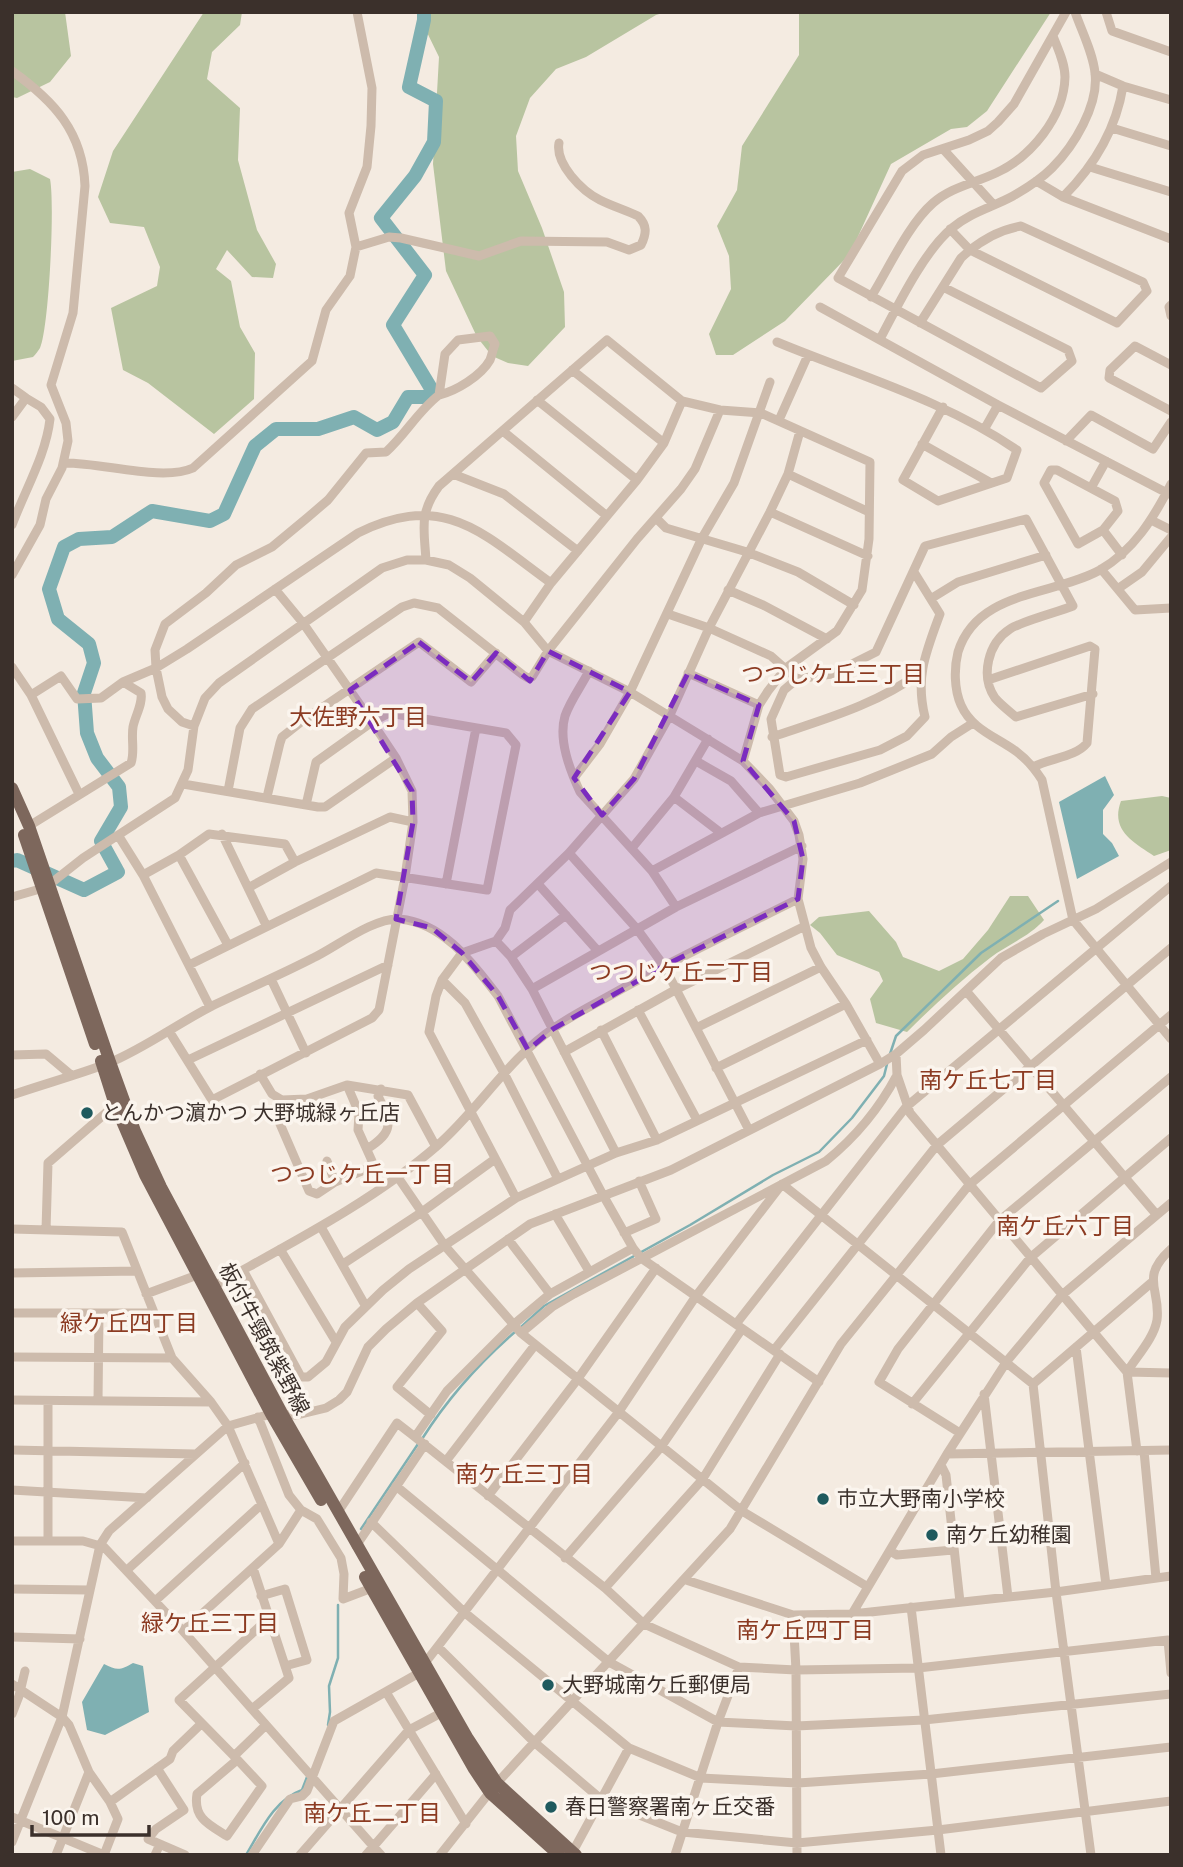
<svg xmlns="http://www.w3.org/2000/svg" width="1183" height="1867" font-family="'Public Sans','Noto Sans JP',sans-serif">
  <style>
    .green { fill: #b8c4a0 }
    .water { fill: #7fb0b2 }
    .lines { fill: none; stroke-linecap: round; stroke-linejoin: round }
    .stream { stroke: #7fb0b2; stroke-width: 2.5 }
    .river { stroke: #7fb0b2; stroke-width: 14 }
    .minor { stroke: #cdbbac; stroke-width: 9 }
    .major { stroke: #7d675c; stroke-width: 12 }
    .marked { fill: #7b2cbf; fill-opacity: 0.2; stroke: #7b2cbf; stroke-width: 5; stroke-dasharray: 14 9; stroke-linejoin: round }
    .poi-dot { fill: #1f5a5e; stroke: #fbf5ee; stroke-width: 2.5 }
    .labels { text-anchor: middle; stroke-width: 7; stroke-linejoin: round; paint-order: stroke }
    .poi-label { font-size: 21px; fill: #3b302b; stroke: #fbf5ee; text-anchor: start }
    .street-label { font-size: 21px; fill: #3b302b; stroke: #fbf5ee }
    .neighbourhood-label { font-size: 23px; fill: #8c3b22; stroke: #fbf5ee }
  </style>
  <rect width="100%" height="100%" fill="#f4ebe1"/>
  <path class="green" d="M12 12H65L71 56 50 82 17 98 12 97Z
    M204 12H242L240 25 212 52 207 79 240 108 238 160 257 230 276 264 273 278 252 277 227 250 216 269 231 281 240 327 255 353 254 399 214 434 148 383 123 370 111 308 157 286 160 267 144 227 110 223 98 197 113 151Z
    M417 12H666L656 15 586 57 556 69 530 98 516 136 518 171 542 228 564 292 565 327 528 366 508 363 492 356 477 337 446 271 433 164 439 57Z
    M799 12H1051L987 111 967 127 951 129 891 164 850 254 785 321 733 355H716L709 334 731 289 729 256 717 226 737 190 742 146 799 55Z
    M30 169 50 179C55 202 49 328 40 348 38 351 36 354 33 357L12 361V172Z
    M1162 796 1171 798V850L1154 856C1133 842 1110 830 1121 801Z
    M1010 896H1028L1044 920C1029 937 1008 944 990 958 960 981 933 1006 907 1032L876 1023 870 999 883 981 879 972 837 955 820 933 810 925 819 917 869 911 896 942 903 957 939 971 963 959 988 930Z"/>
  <path class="water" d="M1105 776 1114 795 1103 810V834L1112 843 1119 856 1077 879 1059 802Z
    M133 1663 143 1666 149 1712 105 1735 87 1730 82 1702 104 1664C117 1671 121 1670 133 1663Z"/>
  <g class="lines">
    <path class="stream" d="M890 1054 896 1036 981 953 1058 901
      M521 1327 544 1306 690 1225 773 1175 819 1152 852 1118 884 1076 887 1064
      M422 1439C448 1398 479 1363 516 1331
      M361 1529 418 1444
      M328 1725 330 1712 329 1686 338 1658V1605
      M246 1855C261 1830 274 1800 302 1790L307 1777"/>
    <path class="river" d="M12 861 17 860 84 890 118 872 101 841 121 807 119 787 97 758 87 733 84 693 94 663 89 644 58 619 49 589 64 547 79 539 112 537 152 511 210 521 224 514 255 446 276 429H318L354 417 377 430 393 422 408 397H427L432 390 393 325 425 275 381 218 415 176 434 142 436 101 409 87 424 20V12"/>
    <path class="minor" d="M1106 12 1112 31 1171 52
      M12 71C54 101 83 132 85 186L73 313 51 385 66 423 68 441 62 468 46 499 40 525 12 575
      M1095 74 1123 86 1171 100
      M1112 128 1171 146
      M943 149 993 204
      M1090 167 1171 192
      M1036 181 1063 197 1171 239
      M1063 197C1094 166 1116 130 1123 86
      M356 247 389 237 401 238 479 256 521 241 607 242 629 250 641 245C647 233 647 225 638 216 625 210 612 206 600 200 582 191 555 164 559 143
      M943 287 1068 350 1072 361 1041 388 838 278 902 171 923 155 969 140 988 131 998 122 1014 104 1066 12
      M871 297C889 268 908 225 933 203 951 187 975 183 996 173 1031 157 1064 117 1065 77 1065 63 1058 49 1053 36
      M1171 305 1169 307 1171 316
      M820 307 998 405 1169 494
      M920 323 961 258C978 242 998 230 1021 226L1143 282 1147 291 1117 323 970 250 950 229
      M490 336 495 344C493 349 492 355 490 360 481 376 456 391 439 395L445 354 458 340Z
      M880 339C897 307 924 251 952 228 971 212 993 207 1013 196 1027 188 1041 179 1052 168 1074 146 1099 105 1095 73 1093 53 1082 32 1075 12
      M777 342C859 376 944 400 1017 450L1007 478 938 501 903 480 943 407
      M1171 365 1135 346 1110 370 1109 378 1171 411
      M572 370 664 443
      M12 388 26 398 12 417
      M537 400 637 480
      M779 420 808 355
      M985 428 998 405
      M504 432 607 516
      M1066 441 1091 415 1153 449 1171 422
      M922 444 991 483
      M63 463C101 462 162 482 193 468L312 361 326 310 350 276 356 247 349 213 367 167 371 126 372 88 357 12
      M1051 470H1057L1115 501 1118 511 1103 530 1078 544 1044 483Z
      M453 474 504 494 578 551
      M788 474 869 512
      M1171 484C1153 519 1134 550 1100 570 1053 596 977 590 958 652 954 668 954 689 961 705 972 730 997 737 1017 752 1028 760 1035 769 1042 780L1073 920 1171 1039
      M1091 488 1106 461
      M770 512 868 556
      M657 519 666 528 747 552 798 572 854 605
      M1151 520 1171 530
      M12 525C25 490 46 455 50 419L41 407 26 398
      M1103 530 1122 555
      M426 560C424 528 419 513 439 486L607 340 682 401 720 410 761 413 870 462 869 539 862 590 837 631 786 668 768 691 759 705 743 761
      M1101 569 1135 610 1171 608
      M914 572 940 614C926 652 915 677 925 717L907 736 880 750 786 777 780 775 771 719 784 690 797 679 832 674 876 652 925 546 1026 519 1073 606C1058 612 1022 621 1010 629 988 643 980 676 995 698 1001 705 1009 711 1016 717L1093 694
      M1119 588 1142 572 1171 537
      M728 590 763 605 827 639
      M932 598 958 582 1046 555
      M668 614 709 628 771 656 797 679
      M524 622 551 583 637 480 664 443 682 401
      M12 667 31 695 79 794
      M589 671C582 685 570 701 565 716 558 740 570 770 580 792L652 871 676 907
      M688 673 759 705
      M988 680 1090 646 1095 649 1087 743C1076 757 1050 758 1033 767
      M123 682 156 668 187 649 358 533C445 490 483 534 551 583
      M194 726 182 722 168 709 162 697 156 668 155 650 165 624 206 593 236 565 272 547 307 518 328 500 366 453 386 452C406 434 418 411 439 395
      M772 737C825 719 876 705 921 672
      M696 761 731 781 759 813
      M574 778 600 744 630 692 702 538 734 483 770 382
      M183 784 318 807H325L396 758
      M228 791 240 728 252 709 402 607 414 603 438 608 523 675 528 678 532 677 548 651 637 539 681 489 695 469 720 410
      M267 797 280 743 282 737 301 722 419 642 471 682 496 653
      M674 797 721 833
      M29 826 131 763C135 752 131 739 133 727 135 716 143 704 141 693L123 682 101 698 77 699 61 676 31 695
      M222 834 266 925
      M118 835 143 875 210 1007
      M632 848 674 797 708 739
      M569 853 637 929 664 966 749 1130
      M179 855 228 945
      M652 871 759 813 860 783 932 754 951 737 973 723
      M143 875 179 855 209 834 285 844 295 862
      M446 884 476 728
      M538 884 597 950
      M248 888 295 862 390 817 413 822
      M12 897 40 889 50 884 83 858 175 798 188 770 194 726 205 698 219 683 382 568 407 560H426L449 565 470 578 524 622 548 651 630 692 743 761 769 788 794 821 799 835 803 859 798 899 811 948 821 967 846 1004 880 1064
      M496 941 511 957 532 989 616 1153
      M511 957 566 915
      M189 965 376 873 487 890 516 745 506 733 389 713 372 722 316 762 306 805
      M271 979 306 1053
      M442 980 465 1003 504 1073 558 1179
      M532 989 676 907 802 846
      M967 992 1156 1214
      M638 1010 697 1120
      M696 1028 821 967
      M601 1030 657 1140
      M169 1031 212 1100 372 1018 379 1010 405 877 413 822 412 791 396 758 372 722 303 623 275 589
      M564 1052 675 990 803 927
      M896 1054 897 1075 910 1113 1127 1372 1137 1451
      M12 1055 46 1054 71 1075
      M188 1060 388 965
      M716 1068 846 1004
      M260 1074 272 1094 282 1100 307 1099 347 1085 408 1095 436 1147
      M12 1095C44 1084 77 1075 109 1063 145 1048 177 1024 212 1006 245 990 280 975 313 958 336 947 374 917 400 919 444 923 473 964 498 996L603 1195 633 1248 641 1258 819 1382
      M282 1100 277 1117 309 1191 317 1194 335 1182 369 1168 372 1161 358 1130 359 1113 347 1085
      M367 1149C395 1131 391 1123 378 1096L381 1089
      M327 1161 335 1182
      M397 1176 445 1246 521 1333 742 1511 868 1587
      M782 1184 1033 1384 1056 1592 1091 1855
      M516 1198 429 1032 436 996 442 980 462 953 496 941 505 928 510 910 569 853 634 779 670 715 709 628 770 512 788 474 800 431
      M555 1214 589 1271
      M321 1227 365 1305
      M12 1229 122 1232 172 1358 211 1402 228 1426 279 1544 183 1631
      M46 1230 48 1163 115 1105
      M624 1233 656 1219 639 1181
      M508 1239 550 1294
      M633 1248 550 1294 513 1325 447 1391 415 1437 605 1588 644 1624 739 1667 796 1670 918 1668 1168 1640 1171 1673
      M280 1249 336 1342
      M343 1264 422 1212 495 1159
      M243 1270 301 1377H308L326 1362 345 1327 383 1290 409 1269 516 1198 616 1153 657 1140 867 1040
      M12 1273 137 1271
      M214 1286C289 1244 374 1201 438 1145 479 1109 508 1059 554 1028 574 1014 597 1003 618 991 677 958 738 929 798 899
      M146 1294 200 1274
      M417 1303 442 1331 397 1387 431 1415
      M12 1313H154
      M736 1324 906 1107 1171 886
      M521 1333 552 1307 574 1294 826 1161C857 1136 879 1109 897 1075
      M1076 1347 1106 1585
      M774 1350 937 1145 1171 948
      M12 1357 172 1358
      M1127 1372C1137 1356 1154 1338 1157 1320 1161 1289 1139 1278 1171 1249
      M1127 1372 1171 1373
      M1033 1384 1151 1283
      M984 1394 1008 1597
      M12 1400 211 1402
      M98 1401 99 1313
      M912 1404 1030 1258 1171 1138
      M258 1417 289 1495 301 1510 317 1519 341 1558 344 1574 343 1599 372 1588
      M960 1433 879 1382 898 1349 999 1221 1171 1077
      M12 1450 195 1454
      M1144 1451 1156 1578
      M947 1454 1007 1361 1062 1295 1171 1203
      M446 1461 535 1345
      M941 1465 946 1475 960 1602
      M396 1486 609 1662 718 1722 796 1726 924 1720 1171 1694
      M12 1490 147 1498
      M488 1496 577 1380 656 1268
      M338 1512 397 1423 415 1437
      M371 1522 464 1612 629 1748 701 1778 798 1783 931 1774 1171 1747
      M12 1541H83L104 1547 183 1631 381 1855
      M48 1541V1401
      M279 1544 301 1510
      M356 1546 425 1444
      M890 1551 897 1555 953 1550
      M565 1558 661 1447 742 1329
      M127 1570 245 1463
      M686 1580 793 1615 852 1614 1056 1592 1171 1576
      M605 1588 702 1480 780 1354
      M12 1589 89 1590
      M261 1596 285 1589 307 1660 285 1666
      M155 1601 262 1504
      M911 1607 941 1855
      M852 1614 947 1454 1171 1450
      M793 1615 796 1670 797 1855
      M12 1637 80 1639
      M438 1647 534 1742 602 1800 682 1832 797 1843 938 1830 1171 1801
      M425 1663 618 1413 696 1296 782 1184
      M12 1684 62 1717 69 1725 89 1772 56 1855
      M386 1692 466 1824
      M252 1709 289 1678 253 1568
      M12 1714 19 1696 25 1671
      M266 1725 234 1756 179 1700 269 1618
      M234 1756 262 1786 227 1836C209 1825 193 1818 197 1794L237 1760
      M157 1768 184 1810 156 1829 148 1839 185 1855
      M89 1772 110 1802 118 1819 104 1855
      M110 1802 170 1759 173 1751 201 1724
      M12 1817 104 1855
      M12 1842 62 1717 100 1545 109 1531 228 1426 271 1414 297 1415 326 1408 339 1400 347 1392 368 1347 386 1329 417 1303 530 1224 671 1170 880 1064 896 1054 924 1030 1001 958 1043 934 1096 909 1171 862
      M155 1855 160 1844
      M252 1855 290 1799 302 1796 307 1791 334 1721 419 1673
      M300 1855 409 1730 441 1713
      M366 1855 436 1774
      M440 1855 497 1783 730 1529 841 1344 969 1185 1171 1015
      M571 1855 629 1748
      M675 1855 718 1722 739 1667"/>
    <path class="major" d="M12 788 29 826 110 1062 135 1131 161 1187 283 1415 467 1737 497 1783 576 1855
      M24 835 95 1044
      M101 1061 115 1105 145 1175 271 1414 321 1500
      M365 1577 474 1769 490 1793 559 1855"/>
  </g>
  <path class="marked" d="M419 642 471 682 496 653 530 681 548 651 630 692 574 778 602 815 634 779 688 673 759 705 743 761 794 821 803 859 798 899 664 966 553 1029 528 1050 498 996 462 953 432 928 396 919 413 822 412 791 350 690Z"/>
  <g class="poi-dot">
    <circle cx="87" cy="1113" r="7"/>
    <circle cx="823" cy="1499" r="7"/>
    <circle cx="932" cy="1535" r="7"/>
    <circle cx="548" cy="1685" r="7"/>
    <circle cx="551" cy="1807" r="7"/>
  </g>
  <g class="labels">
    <g class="poi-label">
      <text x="101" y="1120">とんかつ濵かつ 大野城緑ヶ丘店</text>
      <text x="837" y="1506">市立大野南小学校</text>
      <text x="946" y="1542">南ケ丘幼稚園</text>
      <text x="562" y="1692">大野城南ケ丘郵便局</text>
      <text x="565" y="1814">春日警察署南ヶ丘交番</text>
    </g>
    <g class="street-label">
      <text transform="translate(264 1339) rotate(62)" y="7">板付牛頸筑紫野線</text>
    </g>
    <g class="neighbourhood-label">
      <text x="833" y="682">つつじケ丘三丁目</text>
      <text x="358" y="725">大佐野六丁目</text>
      <text x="681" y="980">つつじケ丘二丁目</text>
      <text x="988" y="1088">南ケ丘七丁目</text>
      <text x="362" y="1182">つつじケ丘一丁目</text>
      <text x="1065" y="1234">南ケ丘六丁目</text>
      <text x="129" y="1331">緑ケ丘四丁目</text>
      <text x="524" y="1482">南ケ丘三丁目</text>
      <text x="210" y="1631">緑ケ丘三丁目</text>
      <text x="805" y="1638">南ケ丘四丁目</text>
      <text x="372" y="1821">南ケ丘二丁目</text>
    </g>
  </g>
  <rect width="1183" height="1867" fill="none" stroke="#3b302b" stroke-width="28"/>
  <path d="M32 1825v10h117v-10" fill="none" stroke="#3b302b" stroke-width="3.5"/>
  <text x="42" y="1825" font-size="21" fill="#3b302b" stroke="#fbf5ee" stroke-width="5" paint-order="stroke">100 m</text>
</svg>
